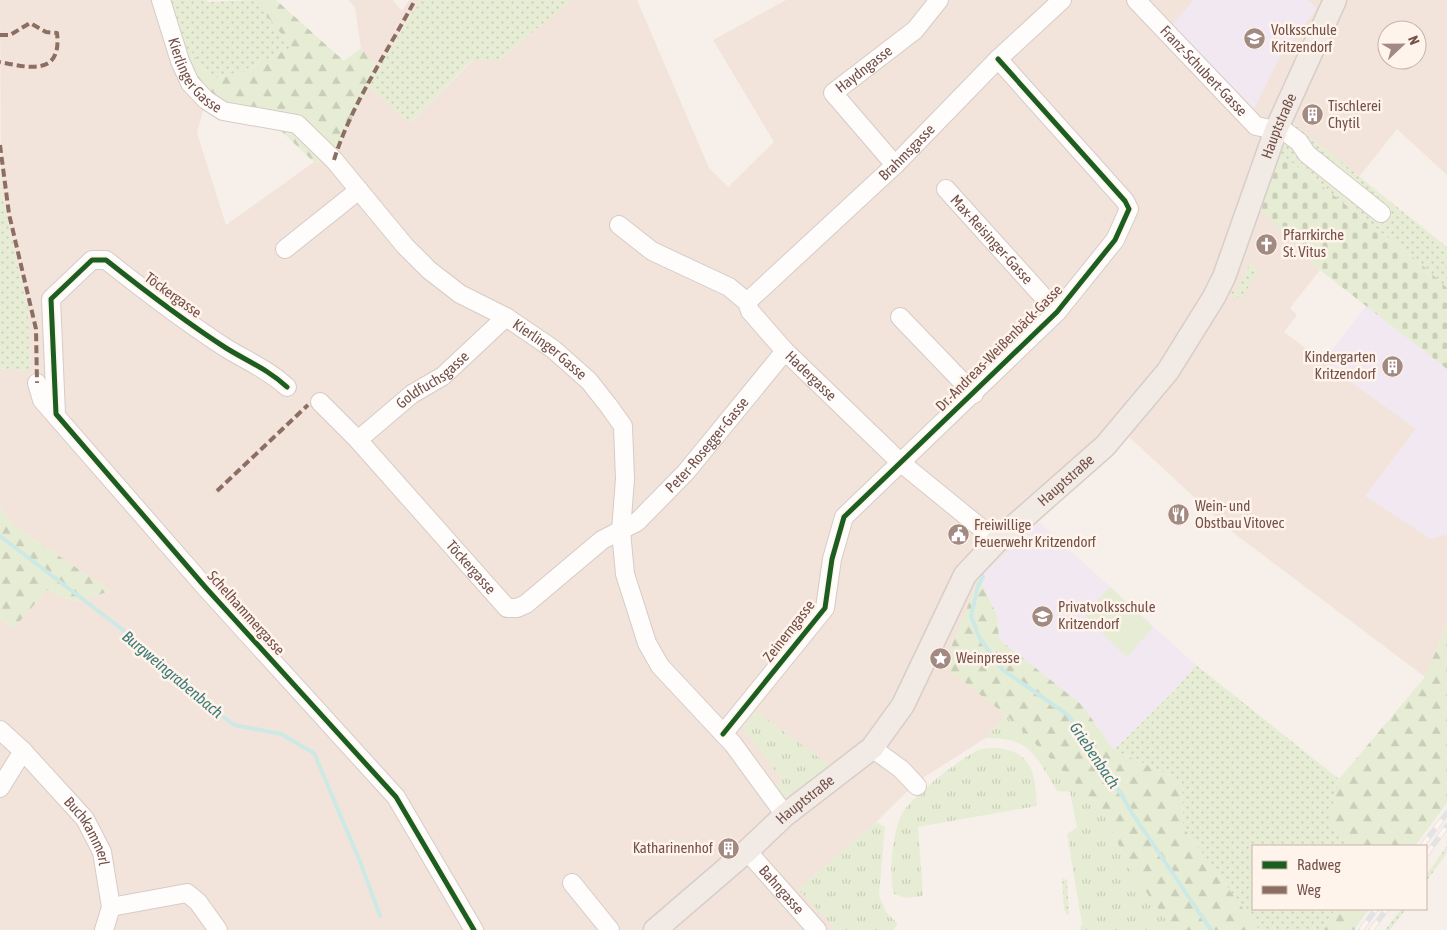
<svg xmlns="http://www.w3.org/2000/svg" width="1447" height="930" font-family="'Asap Condensed',sans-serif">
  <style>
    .residential { fill: #f2e4da; fill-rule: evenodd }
    .education { fill: #f1e8f2 }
    .grass { fill: url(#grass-dots) }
    .forest { fill: url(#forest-firs) }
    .cemetery { fill: url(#cemetery-stones) }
    .park { fill: url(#park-tufts) }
    .pitch { fill: #e7edd5 }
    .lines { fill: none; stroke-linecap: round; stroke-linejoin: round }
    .stream { stroke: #cce9e6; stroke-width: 4 }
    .minor-casing { stroke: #d6cbc7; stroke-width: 20 }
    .major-casing { stroke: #d8cdc9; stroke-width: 25 }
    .minor { stroke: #fefdfc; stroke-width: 18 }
    .major { stroke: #f2ebe5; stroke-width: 22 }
    .rail-casing { stroke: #e3e2e4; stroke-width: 5.5 }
    .rail { stroke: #fff4eb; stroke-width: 4; stroke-dasharray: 11; stroke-linecap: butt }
    .quiet { stroke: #8d6e63; stroke-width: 4; stroke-dasharray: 8 4; stroke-linecap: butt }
    .cycleway-casing { stroke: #fff4eb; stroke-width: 8 }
    .cycleway { stroke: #1b5e20; stroke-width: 5 }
    .labels { text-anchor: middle; stroke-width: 5; stroke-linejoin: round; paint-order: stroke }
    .poi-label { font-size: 15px; fill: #75514a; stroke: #fff4eb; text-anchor: start }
    .street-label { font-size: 15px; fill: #75514a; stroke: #fff4eb }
    .water-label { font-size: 16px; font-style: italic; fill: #3d7b79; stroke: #fff4eb }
  </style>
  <defs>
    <pattern id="grass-dots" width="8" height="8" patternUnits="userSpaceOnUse" patternTransform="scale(1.25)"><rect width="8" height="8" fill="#e7edd5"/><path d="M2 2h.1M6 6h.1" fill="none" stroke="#cacdb8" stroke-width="1.8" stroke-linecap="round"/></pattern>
    <pattern id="forest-firs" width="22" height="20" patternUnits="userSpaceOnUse" patternTransform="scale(1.25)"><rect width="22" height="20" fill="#e7edd5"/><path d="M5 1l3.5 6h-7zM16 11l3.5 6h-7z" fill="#cacdb8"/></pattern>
    <pattern id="cemetery-stones" width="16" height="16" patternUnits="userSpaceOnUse" patternTransform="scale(1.25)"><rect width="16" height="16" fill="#e7edd5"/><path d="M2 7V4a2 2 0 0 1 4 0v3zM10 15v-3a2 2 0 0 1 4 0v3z" fill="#cacdb8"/></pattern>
    <pattern id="park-tufts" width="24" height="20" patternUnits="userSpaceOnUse" patternTransform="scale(1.25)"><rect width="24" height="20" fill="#e7edd5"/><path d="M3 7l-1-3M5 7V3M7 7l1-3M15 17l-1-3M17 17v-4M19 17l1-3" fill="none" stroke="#cacdb8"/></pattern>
  </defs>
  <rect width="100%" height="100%" fill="#f7f0ea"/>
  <path class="residential" d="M0 0H161L206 100 197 133 226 225 314 162 334 160 339 144 368 86 410 123 473 60H499L572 0H637L709 168 728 187 774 142 713 40 786 0H1447V175L1397 129 1359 177 1290 121 1316 267 1320 270 1290 308 1297 315 1284 332 1416 429 1366 496 1431 539 1447 534V623L1425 677 1231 531 1129 437 979 578 950 670 1006 715 986 738 918 781 876 822 799 889 837 930H0V618L13 629 47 590 74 602 111 591 10 523 0 506V369L30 370 28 309 1 189ZM1387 30H1417V60H1387Z
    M348 0H393L402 11 409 0H420L378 69 361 48 355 7Z"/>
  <path class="education" d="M1193 0H1307L1317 8 1280 57 1252 113 1172 26Z
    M1366 306 1447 369V534L1431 539 1365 496 1416 429 1323 362Z
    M1039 522 1196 665 1175 690 1114 750 1082 705 999 639 997 615 979 578Z"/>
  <path class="grass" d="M171 0H206L208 2 254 0 293 47 243 71 216 78 202 68 191 52 192 73Z
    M420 0H572L499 60H472L410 123 368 86Z
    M1290 121 1447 247V288L1420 263 1277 151Z
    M0 161 1 190 28 309 30 371 0 369Z
    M1250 263 1258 272 1242 297H1232L1230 290 1236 293Z
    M1196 665 1339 779 1329 824 1352 846H1253V909H1336L1320 930H1259L1183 827 1182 781 1114 750 1175 690Z
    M1447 846V853L1426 882V875Z
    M1062 878 1067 880 1069 915H1067L1064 909Z
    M1401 909H1406L1390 930H1385Z"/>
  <path class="forest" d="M161 0H171L191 70V51L202 68 216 78 243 71 292 47 254 0H276L344 61 361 48 378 69 339 144 334 160 314 162 280 130 223 111 206 100 190 83 180 61Z
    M0 506 10 523 111 591 74 602 47 590 13 629 0 618Z
    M979 578 997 615 999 639 1082 705 1114 750 1182 781 1183 827 1259 930H1173L1132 874 1102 810 1006 715 950 671 952 645Z
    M1447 623V803L1415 846H1352L1328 824 1339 779 1425 677Z
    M1336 909H1369L1354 930H1320Z"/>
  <path class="cemetery" d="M1277 151 1420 263 1447 288V369L1316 267 1257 207Z"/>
  <path class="park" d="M756 711 833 768 794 798 780 796 774 788 782 780 743 728Z
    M1006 715 1102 810 1131 871 1174 930H1079L1082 924 1067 834 1077 827 1070 792 1057 791C1036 757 1031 737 986 738Z
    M995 748C1033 751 1035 773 1037 806L918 827 923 896 905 898 894 894C888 876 893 828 903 812 914 795 958 760 977 751 982 748 990 748 995 748Z
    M876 822 885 827 879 895 886 912 898 924 893 930H837L798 889Z"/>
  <path class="pitch" d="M1110 587 1153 627 1127 657 1084 615Z"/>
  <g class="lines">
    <path class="stream" d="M0 536 135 639 189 690 234 725 281 734 314 753 361 864 380 916
      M980 570 983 577 978 586 971 616 980 639 1003 670 1068 715 1106 768 1132 813 1211 930"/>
    <defs>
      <g id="minor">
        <path id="s1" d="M161 0 180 61 190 83 206 100 223 111 297 124 334 160 405 246 429 270 460 294 506 317 553 349 589 381 608 405 623 426 625 479 621 531 625 574 647 643 660 666 733 744 785 815"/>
        <path id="s2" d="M1136 0 1256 126 1286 132 1299 142 1307 154 1381 213"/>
        <path id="s3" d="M895 165 833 93 915 30 939 0"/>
        <path id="s4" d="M946 189 1057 312"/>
        <path id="s5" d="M619 225 652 251 729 287 747 302 750 311 785 351 900 462 997 541"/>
        <path d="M285 249 359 190"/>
        <path id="s6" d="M747 302 895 165 998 59 1062 0"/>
        <path d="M900 317 974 394"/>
        <path d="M37 383 42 400 206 588 396 797 474 930"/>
        <path id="s7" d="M320 402 358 440 507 608H517L526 604 602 540 637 522 686 472 785 351"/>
        <path d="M56 414 51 299 92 260H106C145 291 184 321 226 348 247 361 269 370 287 387"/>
        <path id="s8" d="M358 440 412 394 443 376 506 317"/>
        <path id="s9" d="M0 730 23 751 85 819 102 852 111 907 104 930"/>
        <path d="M723 734 825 608 832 559 844 517 1057 312 1115 240 1129 209 1125 201 998 59"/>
        <path d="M872 748 901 769 917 786"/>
        <path d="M0 788 23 751"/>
        <path id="s10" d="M747 851 817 930"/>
        <path d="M572 883 610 930"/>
        <path d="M111 907 187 893 198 902 218 930"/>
      </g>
      <g id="major">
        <path id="s11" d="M655 930 747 851 785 815 872 748 903 705 965 575 997 541 1105 446 1168 371 1214 297 1224 277 1276 130 1335 0"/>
      </g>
    </defs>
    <use href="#minor" class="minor-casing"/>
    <use href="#major" class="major-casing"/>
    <use href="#minor" class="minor"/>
    <use href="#major" class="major"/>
    <defs>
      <path id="rail" d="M1422 846 1447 813
        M1426 855 1447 826
        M1361 930 1376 909
        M1371 930 1387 909"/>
    </defs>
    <use href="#rail" class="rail-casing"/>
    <use href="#rail" class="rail"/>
    <path class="quiet" d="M0 35H10L30 23 46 32 57 33C62 76 29 68 0 62
      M0 145 9 214 36 329 37 383
      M334 160C351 105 388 51 415 0
      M217 491 308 405"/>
    <defs>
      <path id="cycleway" d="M287 387C269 370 247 361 226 348 184 321 145 291 106 260H92L51 299 56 414 206 588 396 797 474 930
        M723 734 825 608 832 559 844 517 1057 312 1115 240 1129 209 1125 201 998 59"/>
    </defs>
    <use href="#cycleway" class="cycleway-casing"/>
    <use href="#cycleway" class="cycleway"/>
  </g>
  <defs>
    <symbol id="school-disc" viewBox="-11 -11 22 22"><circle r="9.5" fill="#a28982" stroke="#fff4eb"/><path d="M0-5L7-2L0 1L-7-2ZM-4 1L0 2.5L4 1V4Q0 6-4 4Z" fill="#fff"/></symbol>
    <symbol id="building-disc" viewBox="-11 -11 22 22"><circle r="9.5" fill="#a28982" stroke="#fff4eb"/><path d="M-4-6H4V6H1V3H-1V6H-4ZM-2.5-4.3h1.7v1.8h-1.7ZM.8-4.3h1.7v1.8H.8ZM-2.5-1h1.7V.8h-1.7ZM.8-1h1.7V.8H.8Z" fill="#fff"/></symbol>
    <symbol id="church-disc" viewBox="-11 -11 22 22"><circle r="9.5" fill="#a28982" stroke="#fff4eb"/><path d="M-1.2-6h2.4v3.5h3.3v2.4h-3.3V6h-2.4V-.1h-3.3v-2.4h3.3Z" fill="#fff"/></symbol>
    <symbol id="restaurant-disc" viewBox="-11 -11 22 22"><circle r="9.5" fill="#a28982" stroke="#fff4eb"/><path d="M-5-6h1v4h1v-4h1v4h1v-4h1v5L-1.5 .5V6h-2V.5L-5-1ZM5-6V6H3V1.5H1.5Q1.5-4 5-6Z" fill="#fff"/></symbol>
    <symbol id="civic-disc" viewBox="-11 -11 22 22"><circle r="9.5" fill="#a28982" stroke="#fff4eb"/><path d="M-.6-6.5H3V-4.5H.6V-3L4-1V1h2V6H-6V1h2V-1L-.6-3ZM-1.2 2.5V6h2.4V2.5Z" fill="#fff"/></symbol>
    <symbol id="sight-disc" viewBox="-11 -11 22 22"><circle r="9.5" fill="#a28982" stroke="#fff4eb"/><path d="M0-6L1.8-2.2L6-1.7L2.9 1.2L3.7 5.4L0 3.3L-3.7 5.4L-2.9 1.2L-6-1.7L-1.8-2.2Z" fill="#fff"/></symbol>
  </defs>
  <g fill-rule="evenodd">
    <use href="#school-disc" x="1242" y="26" width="25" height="25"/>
    <use href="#building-disc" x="1300" y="102" width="25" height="25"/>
    <use href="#church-disc" x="1254" y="232" width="25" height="25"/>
    <use href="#building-disc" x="1380" y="354" width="25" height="25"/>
    <use href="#restaurant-disc" x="1166" y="502" width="25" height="25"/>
    <use href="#civic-disc" x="946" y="522" width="25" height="25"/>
    <use href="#school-disc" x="1030" y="604" width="25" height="25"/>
    <use href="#sight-disc" x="928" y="646" width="25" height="25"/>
    <use href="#building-disc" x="716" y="836" width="25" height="25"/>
  </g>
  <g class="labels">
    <g class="poi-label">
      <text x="1271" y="35">Volksschule<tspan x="1271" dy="17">Kritzendorf</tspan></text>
      <text x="1328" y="111">Tischlerei<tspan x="1328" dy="17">Chytil</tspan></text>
      <text x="1283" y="240">Pfarrkirche<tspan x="1283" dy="17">St. Vitus</tspan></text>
      <text x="1376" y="362" text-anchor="end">Kindergarten<tspan x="1376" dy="17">Kritzendorf</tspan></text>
      <text x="1195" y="511">Wein- und<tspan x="1195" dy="17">Obstbau Vitovec</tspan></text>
      <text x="974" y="530">Freiwillige<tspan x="974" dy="17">Feuerwehr Kritzendorf</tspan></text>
      <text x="1058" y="612">Privatvolksschule<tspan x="1058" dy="17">Kritzendorf</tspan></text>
      <text x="956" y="663">Weinpresse</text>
      <text x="713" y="853" text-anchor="end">Katharinenhof</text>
    </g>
    <g class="street-label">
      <text dy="5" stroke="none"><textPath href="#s3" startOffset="134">Haydngasse</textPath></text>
      <text dy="5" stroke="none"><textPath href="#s2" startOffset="98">Franz-Schubert-Gasse</textPath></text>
      <text dy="5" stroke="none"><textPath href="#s1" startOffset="84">Kierlinger Gasse</textPath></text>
      <text dy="5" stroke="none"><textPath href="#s11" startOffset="1039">Hauptstraße</textPath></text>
      <text dy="5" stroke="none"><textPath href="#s6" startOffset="219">Brahmsgasse</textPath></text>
      <text dy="5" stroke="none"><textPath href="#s4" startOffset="68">Max-Reisinger-Gasse</textPath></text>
      <text transform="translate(173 295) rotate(36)" y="5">Töckergasse</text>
      <text transform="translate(999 348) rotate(-45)" y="5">Dr.-Andreas-Weißenbäck-Gasse</text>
      <text dy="5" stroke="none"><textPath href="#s1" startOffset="549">Kierlinger Gasse</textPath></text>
      <text dy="5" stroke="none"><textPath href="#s5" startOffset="249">Hadergasse</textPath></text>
      <text dy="5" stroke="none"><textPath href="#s8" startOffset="96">Goldfuchsgasse</textPath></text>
      <text dy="5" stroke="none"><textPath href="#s7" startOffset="541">Peter-Rosegger-Gasse</textPath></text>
      <text dy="5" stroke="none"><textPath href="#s11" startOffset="619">Hauptstraße</textPath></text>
      <text dy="5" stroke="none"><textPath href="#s7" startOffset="224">Töckergasse</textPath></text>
      <text transform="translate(246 613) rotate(48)" y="5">Schelhammergasse</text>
      <text transform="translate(789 631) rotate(-52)" y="5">Zeinerngasse</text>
      <text dy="5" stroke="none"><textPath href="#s11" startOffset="199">Hauptstraße</textPath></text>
      <text dy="5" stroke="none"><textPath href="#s9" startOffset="135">Buchkammerl</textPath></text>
      <text dy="5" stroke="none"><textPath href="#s10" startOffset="52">Bahngasse</textPath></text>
    </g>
    <g class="water-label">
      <text transform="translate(173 674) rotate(40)" y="6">Burgweingrabenbach</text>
      <text transform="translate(1095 755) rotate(56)" y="6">Griebenbach</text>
    </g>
  </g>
  <rect x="1252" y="845" width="175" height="65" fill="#fff4eb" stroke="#c8b3ab"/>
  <rect x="1262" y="861" width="25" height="8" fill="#1b5e20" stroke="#c8b3ab"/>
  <text x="1297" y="870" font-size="15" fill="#75514a">Radweg</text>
  <rect x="1262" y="886" width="25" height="8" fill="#8d6e63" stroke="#c8b3ab"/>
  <text x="1297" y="895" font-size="15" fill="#75514a">Weg</text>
  <g transform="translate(1402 45) rotate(68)"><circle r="24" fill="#fff4eb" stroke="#c8b3ab"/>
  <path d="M0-4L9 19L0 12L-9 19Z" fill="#a28982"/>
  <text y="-8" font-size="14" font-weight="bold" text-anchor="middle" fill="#75514a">N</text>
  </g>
</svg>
